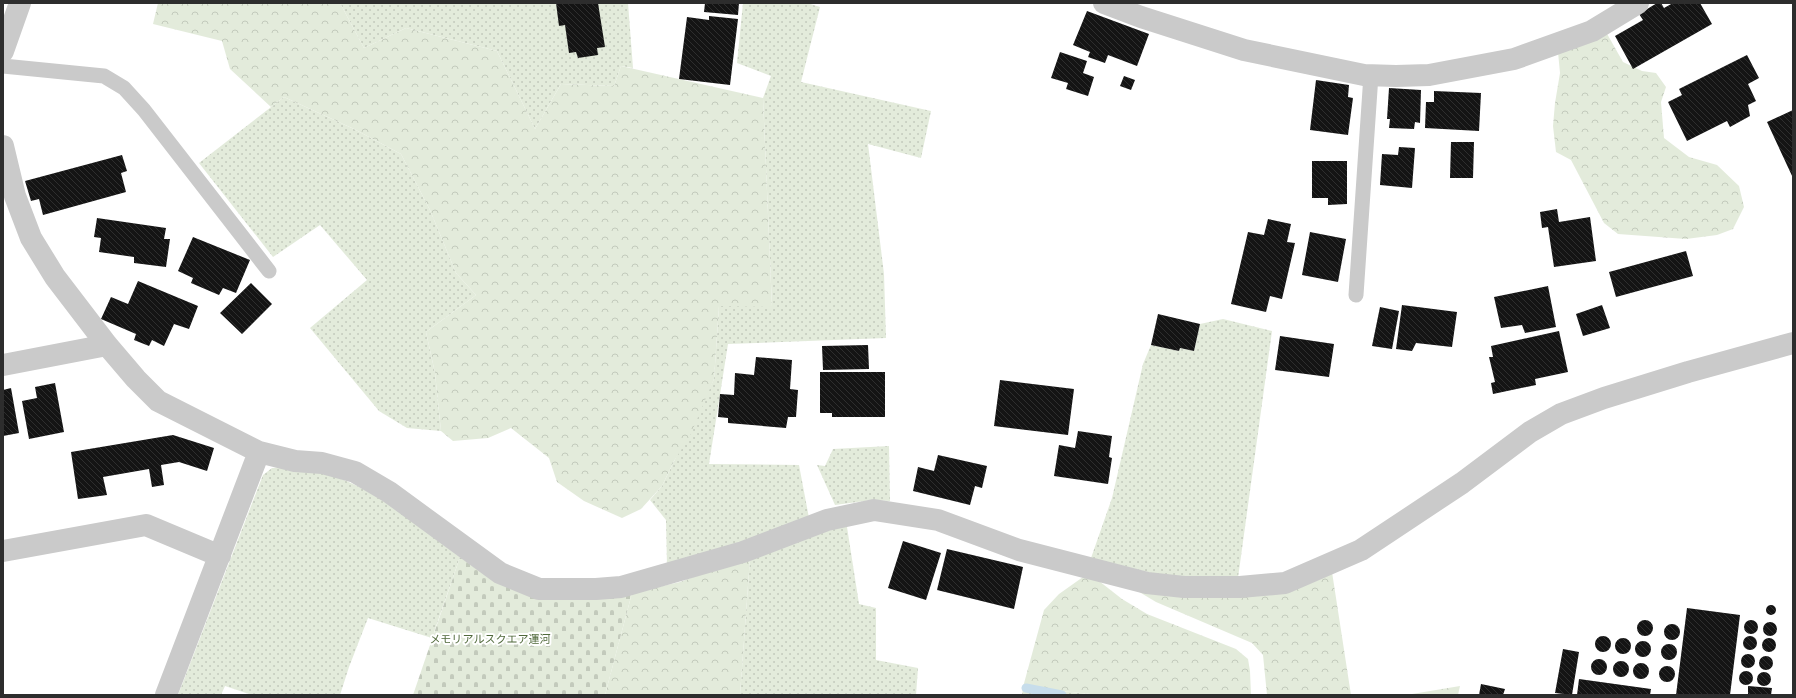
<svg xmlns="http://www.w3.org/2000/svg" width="1796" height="698" font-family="Commissioner,'Noto Sans JP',sans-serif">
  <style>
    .grass { fill: url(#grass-dots) }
    .forest { fill: url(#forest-crowns) }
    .cemetery { fill: url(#cemetery-stones) }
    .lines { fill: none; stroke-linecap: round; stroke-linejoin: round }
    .stream { stroke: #c7ddeb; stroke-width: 9 }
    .building { fill: url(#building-back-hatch) }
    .lane { stroke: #cacaca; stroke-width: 15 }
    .street { stroke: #cacaca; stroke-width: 22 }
    .labels { text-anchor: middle; stroke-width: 4; stroke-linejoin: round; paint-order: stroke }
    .park-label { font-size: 11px; fill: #50693b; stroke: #fff }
  </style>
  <defs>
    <pattern id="grass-dots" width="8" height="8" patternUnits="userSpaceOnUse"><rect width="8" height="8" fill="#e3ebdb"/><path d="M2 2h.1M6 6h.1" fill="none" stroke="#c3cabc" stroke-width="1.8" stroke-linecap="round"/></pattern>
    <pattern id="forest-crowns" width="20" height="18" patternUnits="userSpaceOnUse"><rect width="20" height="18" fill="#e3ebdb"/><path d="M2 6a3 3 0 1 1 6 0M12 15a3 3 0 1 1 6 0" fill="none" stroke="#c3cabc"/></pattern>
    <pattern id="cemetery-stones" width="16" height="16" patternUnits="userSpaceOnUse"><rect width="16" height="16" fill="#e3ebdb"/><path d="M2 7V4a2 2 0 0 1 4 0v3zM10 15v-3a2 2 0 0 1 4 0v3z" fill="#c3cabc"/></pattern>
    <pattern id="building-back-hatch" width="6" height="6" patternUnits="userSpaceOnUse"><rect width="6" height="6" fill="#141414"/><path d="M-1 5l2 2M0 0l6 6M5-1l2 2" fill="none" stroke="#2e2e2e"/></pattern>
  </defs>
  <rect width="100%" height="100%" fill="#fff"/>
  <path class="grass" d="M340 3H628L633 68 621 66 614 86 561 84 535 129 497 51 406 28 364 48Z
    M743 3H807L820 7 801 82 931 111 921 158 868 144 884 274 886 338 728 344 709 464 799 465 809 518 748 542 667 566 666 520 650 500 662 486 714 379 719 306H772L763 98 771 76 737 63Z
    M284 97 354 129 401 154 430 210 456 273 476 295 426 332 435 373 441 431 407 428 379 411 310 328 367 280 320 225 273 257 199 163Z
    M1223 319 1272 331 1238 578 1179 580 1091 558 1112 498 1143 364 1151 345 1179 351 1180 348 1194 351 1200 324Z
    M889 446 890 501 872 500 835 505 817 465 825 466 833 449Z
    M285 467C298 469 312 470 324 473 376 488 418 525 460 557L432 638 368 618 349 667 340 695H252L225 686 221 695H178L263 475 272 468Z
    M843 525 847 527 859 604 876 608V660L918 668 916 695H740L750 558Z
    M1023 687 1100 695H1022Z"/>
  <path class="forest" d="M158 3H340L364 48 406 28 497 51 535 129 561 84 614 86 621 66 763 98 772 307 719 306 714 379 690 436 674 461 662 486 641 509 622 518 584 501 557 482 549 458 511 428 488 438 453 441 441 431 435 373 426 332 476 295 456 273 430 210 401 154 354 129 284 97 271 107 230 69 222 41 153 24Z
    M1606 32 1623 62 1642 71 1656 73 1666 87 1661 102 1664 138 1689 157 1717 165 1739 186 1744 207 1733 229 1717 235 1686 239 1618 234 1604 223 1571 160 1556 152 1553 126 1555 103 1560 73 1558 52Z
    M750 558 740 695H605L632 593 680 582 722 566Z
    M1332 572 1351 695H1267L1263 655 1252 643 1156 602 1136 590Z
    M1083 577 1099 581 1122 599 1147 614 1236 649 1248 659 1250 671 1251 695H1100L1023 687 1044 610 1059 594Z
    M1460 686 1458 695H1406Z"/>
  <path class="cemetery" d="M460 557 481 572 632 593 605 695H413Z"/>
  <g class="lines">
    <path class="stream" d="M1026 688 1062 695"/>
  </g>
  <path class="building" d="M556 3H598L605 47 597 48 598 55 578 58 576 52 569 53 565 25 559 26Z
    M705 3H739L738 15 704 12Z
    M1657 3H1661L1664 8 1673 3H1700L1712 24 1633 69 1615 36 1643 20 1639 14Z
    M1087 11 1149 34 1137 66 1108 55 1105 63 1088 57 1090 52 1073 45Z
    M709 16 738 19 730 85 679 79 687 17 709 20Z
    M1060 52 1087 61 1083 73 1094 77 1088 96 1066 89 1068 83 1051 78Z
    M1747 55 1759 78 1748 84 1756 101 1748 105 1750 116 1730 127 1727 121 1687 141 1668 102 1682 95 1679 89Z
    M1124 76 1135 80 1131 90 1120 86Z
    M1316 80 1349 85 1348 97 1353 98 1348 135 1310 130Z
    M1389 88 1421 90 1420 123 1415 122 1414 129 1389 128 1390 119H1387Z
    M1434 91 1481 93 1479 131 1425 128 1426 102H1434Z
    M1793 110V178L1767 122Z
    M1451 142H1474L1473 178H1450Z
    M1399 147 1415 148 1412 188 1380 185 1382 154 1398 155Z
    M122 155 127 171 121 173 126 192 43 215 39 199 31 201 25 181Z
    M1312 161H1347V204L1328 205V198H1312Z
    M1557 209 1559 222 1590 217 1596 261 1554 267 1548 227 1542 228 1540 212Z
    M97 218 166 228 164 239H170L166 267 134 263V257L99 252 101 238 94 237Z
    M1268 219 1291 224 1287 242 1295 243 1282 299 1270 296 1266 312 1231 304 1248 232 1264 235Z
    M1310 232 1346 239 1338 282 1302 275Z
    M193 237 250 260 236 293 223 288 219 295 191 283 193 278 178 271Z
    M1686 251 1693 276 1616 297 1609 272Z
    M138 281 198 306 189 329 174 324 164 346 152 340 149 346 134 340 136 334 101 319 111 297 128 304Z
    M251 283 272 304 242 334 220 313Z
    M1548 286 1556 327 1525 333 1522 325 1501 328 1494 297Z
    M1402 305 1457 312 1452 347 1416 343 1412 351 1396 349Z
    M1602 305 1610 328 1583 336 1576 314Z
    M1380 307 1399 311 1392 349 1372 346Z
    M1158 314 1200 324 1194 351 1180 348 1179 351 1151 345Z
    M1559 331 1568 372 1535 379 1536 385 1493 394 1491 383 1495 382 1489 357H1493L1491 346Z
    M1280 336 1334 344 1329 377 1275 370Z
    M868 345 869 369 823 370 822 346Z
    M756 357 792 360 790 389 798 390 796 417H788L786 428 728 423V418L718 417 720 394 734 395 735 373 754 375Z
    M820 372H885V417H832V413H820Z
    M1000 380 1074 389 1068 435 994 426Z
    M55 383 64 432 29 439 22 401 37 398 35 387Z
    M11 388 19 433 3 436V390Z
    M1078 431 1112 436 1109 457 1112 458 1108 484 1054 476 1059 445 1075 448Z
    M173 435 214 448 207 471 179 462 161 465 164 485 152 487 149 469 103 477 107 495 78 499 71 452Z
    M938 455 987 466 982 488 975 486 970 505 913 491 918 467 934 471Z
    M903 541 941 553 926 600 888 588Z
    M947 549 1023 567 1014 609 937 590Z
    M1766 610a5 5 0 1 1 10 0a5 5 0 1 1-10 0Z
    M1687 608 1740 615 1730 695H1676Z
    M1744 627a7 7 0 1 1 14 0a7 7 0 1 1-14 0Z
    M1637 628a8 8 0 1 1 16 0a8 8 0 1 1-16 0Z
    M1763 629a7 7 0 1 1 14 0a7 7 0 1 1-14 0Z
    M1664 632a8 8 0 1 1 16 0a8 8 0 1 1-16 0Z
    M1743 643a7 7 0 1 1 14 0a7 7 0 1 1-14 0Z
    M1595 644a8 8 0 1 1 16 0a8 8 0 1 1-16 0Z
    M1762 645a7 7 0 1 1 14 0a7 7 0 1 1-14 0Z
    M1615 646a8 8 0 1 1 16 0a8 8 0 1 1-16 0Z
    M1635 649a8 8 0 1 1 16 0a8 8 0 1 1-16 0Z
    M1661 652a8 8 0 1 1 16 0a8 8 0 1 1-16 0Z
    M1563 649 1579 652 1572 695 1555 693Z
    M1741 661a7 7 0 1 1 14 0a7 7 0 1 1-14 0Z
    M1759 663a7 7 0 1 1 14 0a7 7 0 1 1-14 0Z
    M1591 667a8 8 0 1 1 16 0a8 8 0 1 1-16 0Z
    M1613 669a8 8 0 1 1 16 0a8 8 0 1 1-16 0Z
    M1633 671a8 8 0 1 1 16 0a8 8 0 1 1-16 0Z
    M1659 674a8 8 0 1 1 16 0a8 8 0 1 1-16 0Z
    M1739 678a7 7 0 1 1 14 0a7 7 0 1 1-14 0Z
    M1757 679a7 7 0 1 1 14 0a7 7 0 1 1-14 0Z
    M1579 679 1651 689 1650 695H1577Z
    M1481 684 1505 689 1503 695H1479Z
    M1748 686 1772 688 1771 695H1748Z"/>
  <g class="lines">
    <path class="lane" d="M3 66 104 76 124 88 144 110 269 271
      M1356 295 1371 75"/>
    <path class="street" d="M1104 3 1141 17 1244 50 1364 75 1396 76 1429 75 1514 59 1592 31 1638 3
      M3 51 20 3
      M3 146 15 196 31 238 55 277 107 345 136 379 158 401 259 452 295 461 322 463 355 472 389 492 500 573 539 589H596L621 587 743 552 827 520 874 510 938 520 1019 550 1147 583 1184 587H1240L1285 583 1361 550 1462 483 1530 432 1561 414 1604 398 1688 372 1793 343
      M3 365 107 345
      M3 551 146 525 220 556
      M166 695 259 452"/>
  </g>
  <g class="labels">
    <g class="park-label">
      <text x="490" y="643">メモリアルスクエア運河</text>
    </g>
  </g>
  <rect width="1796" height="698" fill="none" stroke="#2d2d2d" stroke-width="8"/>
</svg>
